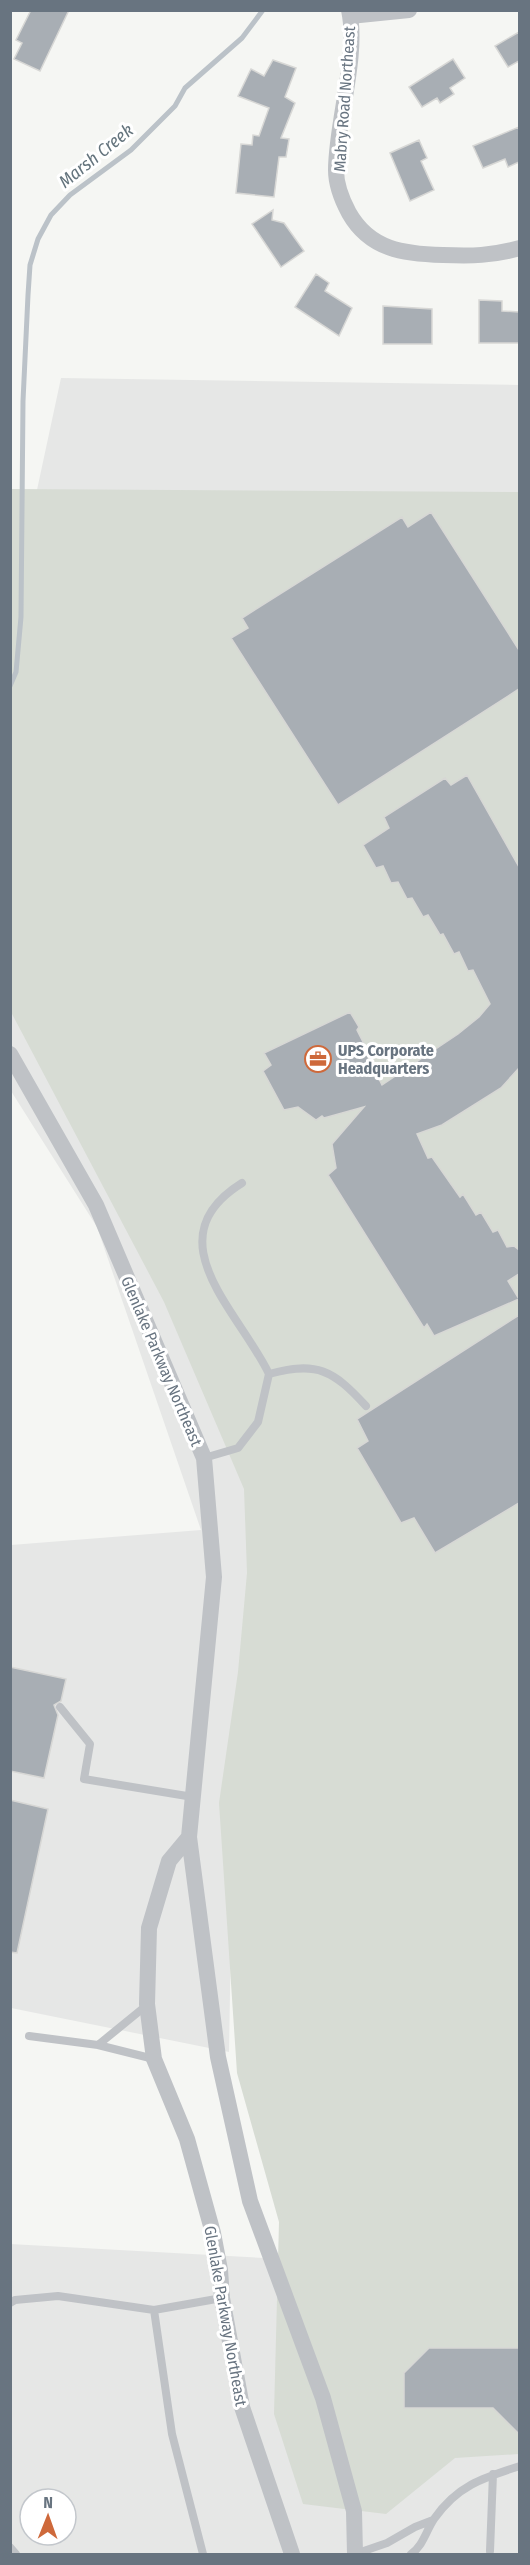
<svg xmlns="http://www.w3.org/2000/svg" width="530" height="2565" font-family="'Fira Sans Condensed',sans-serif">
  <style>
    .built { fill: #e6e7e6; fill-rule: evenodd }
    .green { fill: #d7dcd4 }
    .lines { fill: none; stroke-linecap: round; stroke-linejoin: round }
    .stream { stroke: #bbc2c8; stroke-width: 5 }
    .building { fill: #a8aeb4; stroke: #d7d7d5; stroke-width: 1.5 }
    .lane { stroke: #bfc2c6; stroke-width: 8 }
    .street { stroke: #bfc2c6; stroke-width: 16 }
    .labels { text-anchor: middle; stroke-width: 6; stroke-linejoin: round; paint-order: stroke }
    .street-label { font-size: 16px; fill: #687480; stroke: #fff }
    .poi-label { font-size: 16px; font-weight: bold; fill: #687480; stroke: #fff; text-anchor: start }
    .water-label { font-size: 18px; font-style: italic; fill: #64747d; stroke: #fff }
  </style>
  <rect width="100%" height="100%" fill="#f5f6f3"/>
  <path class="built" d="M61 378 519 385V1515L235 1701 229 2052 11 2008V1545L201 1530 97 1227 11 1091V611Z
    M10 2244 519 2272V2554H11ZM30 2499H66V2535H30Z"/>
  <path class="green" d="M11 489 519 492V2454L455 2458 386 2514 303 2504 274 2414 279 2222 237 2073 219 1803 238 1672 247 1573 244 1489 164 1302 11 1012Z"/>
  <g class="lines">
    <path class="stream" d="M10 686 16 672 21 617 23 401 28 295 30 265 38 239 51 215 70 195 131 150 175 106 185 88 242 38 263 10"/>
  </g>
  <path class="building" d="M31 10H69L40 71 14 59 22 43 16 40Z
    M519 32V61L508 67 495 46Z
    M453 59 465 78 450 88 454 94 440 103 437 98 422 107 409 87Z
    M273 60 296 68 285 97 295 103 281 138 289 139 286 157H279L274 197 236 193 241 144 252 145 253 135 259 136 269 108 238 96 251 69 264 76Z
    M519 127V162L508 167 505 159 483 168 473 146Z
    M419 140 427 158 421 161 434 190 410 201 390 153Z
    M273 210 272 220 284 223 304 251 281 267 252 224Z
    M316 274 329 283 325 291 352 308 339 336 295 307Z
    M479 300 502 301V311L519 312V343H479Z
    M383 306 432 309V344H383Z
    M431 512 519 650V689L338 805 231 638 248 628 242 618 402 517 408 527Z
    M467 775 519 867V1068L501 1088 442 1125 417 1134 428 1158 432 1157 460 1197 463 1194 476 1215 481 1212 493 1232 498 1230 507 1247 514 1246 519 1250V1274L508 1281 519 1299 434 1336 427 1324 424 1328 328 1175 336 1168 332 1144 364 1107 324 1118 322 1116 316 1120 298 1107 284 1110 263 1071 271 1065 264 1053 350 1012 359 1027 357 1030 364 1044 363 1047 382 1085 458 1034 479 1017 490 1004 473 970 468 971 459 952 454 954 443 934 440 935 428 915 423 917 412 898 407 899 398 882 391 883 383 866 376 868 363 845 389 828 384 817 445 778 451 785Z
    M519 1315V1503L435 1553 414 1518 401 1523 357 1448 368 1441 357 1419Z
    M10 1667 66 1679 61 1701 54 1705 58 1715 44 1778 10 1771Z
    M10 1800 48 1809 17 1953 10 1952Z
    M429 2348H519V2434L493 2408H404V2373Z"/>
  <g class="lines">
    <path class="lane" d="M269 1374C317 1361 333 1370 366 1406
      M204 1458 238 1448 258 1422 269 1374C239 1311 152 1239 242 1183
      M60 1707 90 1744 84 1779 193 1797
      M29 2036 98 2045 154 2059
      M98 2045 147 2005
      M10 2303 15 2300 58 2296 154 2310 222 2298
      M154 2310 172 2434 203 2554
      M10 2547 16 2554
      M490 2551 493 2474
      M355 2554 387 2543 415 2527 433 2520
      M411 2554C423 2546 426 2531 434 2519 457 2486 482 2478 520 2466"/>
    <path class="street" d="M349 10C359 56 336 122 336 170 336 185 342 200 349 213 370 250 404 254 443 255 472 256 491 256 520 248
      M350 16 409 10
      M10 1054 96 1205 204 1458 214 1577 189 1837 218 2057 250 2201 323 2398 354 2511 355 2554
      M189 1837 169 1861 149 1928 147 2004 154 2059 187 2139 213 2233 220 2270 222 2298 242 2407 292 2554"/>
  </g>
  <defs>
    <symbol id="office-ring" viewBox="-11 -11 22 22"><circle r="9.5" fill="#fff" stroke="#ce693b" stroke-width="1.5"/><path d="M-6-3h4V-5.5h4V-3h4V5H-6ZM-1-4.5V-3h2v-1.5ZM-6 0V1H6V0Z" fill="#ce693b"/></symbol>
  </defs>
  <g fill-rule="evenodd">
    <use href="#office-ring" x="303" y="1044" width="30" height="30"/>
  </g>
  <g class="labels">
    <g class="street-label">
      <text transform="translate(344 99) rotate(-86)" y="6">Mabry Road Northeast</text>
      <text transform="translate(162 1361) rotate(67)" y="6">Glenlake Parkway Northeast</text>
      <text transform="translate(226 2316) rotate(80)" y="6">Glenlake Parkway Northeast</text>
    </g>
    <g class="poi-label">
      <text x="338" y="1056">UPS Corporate<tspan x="338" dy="18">Headquarters</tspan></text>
    </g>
    <g class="water-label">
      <text transform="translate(96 156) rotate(-39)" y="6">Marsh Creek</text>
    </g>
  </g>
  <rect width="530" height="2565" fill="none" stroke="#687480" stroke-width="24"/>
  <g transform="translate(48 2517) rotate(1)"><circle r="28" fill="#ffffff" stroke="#c3c7cc" stroke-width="1.5"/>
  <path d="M0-4.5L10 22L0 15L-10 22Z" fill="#ce693b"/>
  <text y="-9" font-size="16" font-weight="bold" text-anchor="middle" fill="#687480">N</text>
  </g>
</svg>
